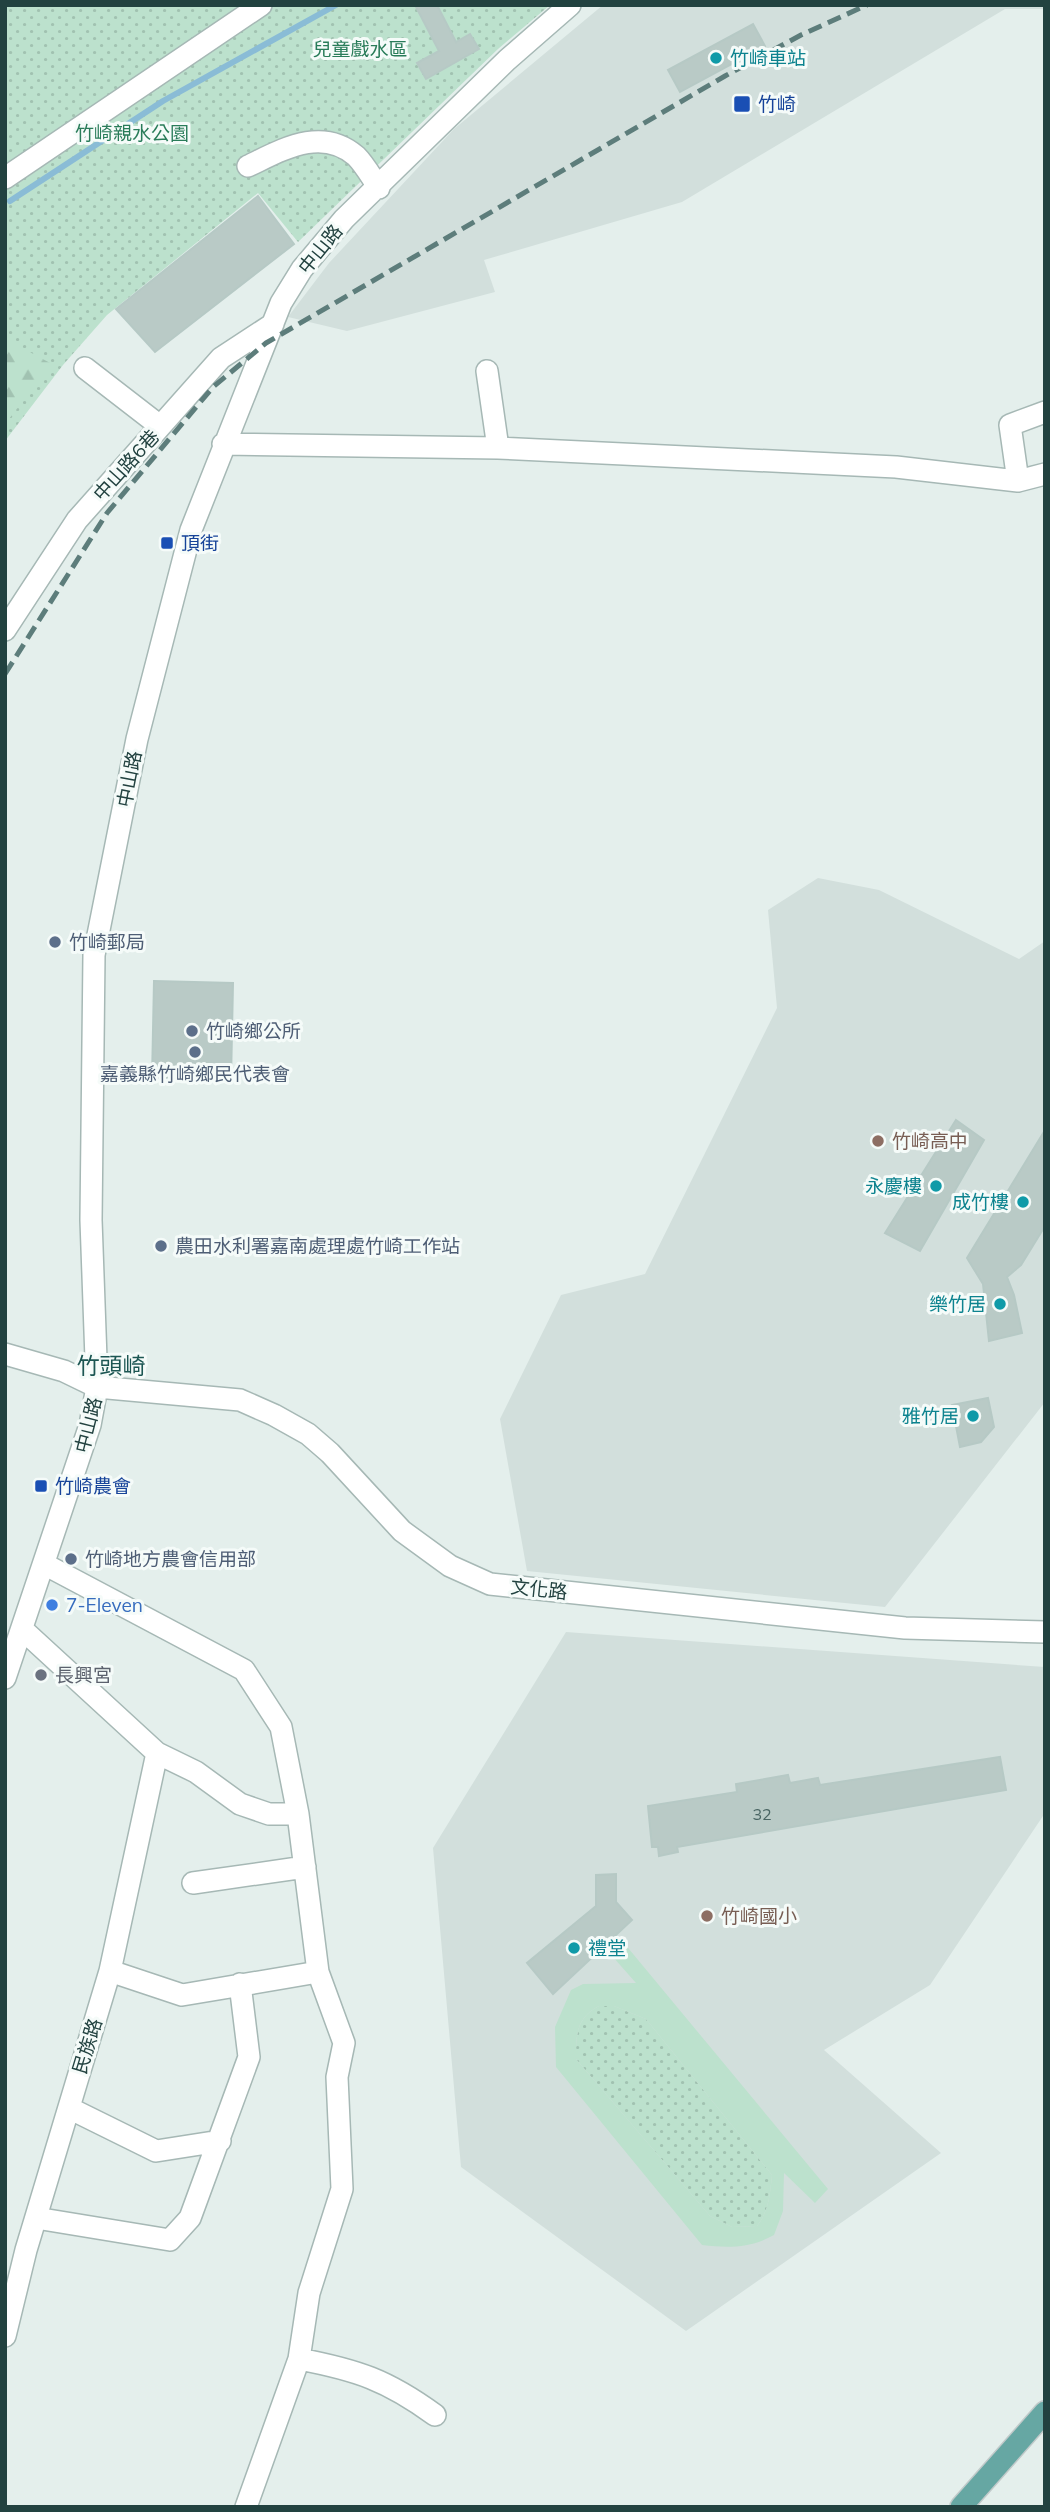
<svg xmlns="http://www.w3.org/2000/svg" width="1050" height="2512" font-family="Mulish,'Noto Sans TC',sans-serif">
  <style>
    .built { fill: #d2dfdc }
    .green { fill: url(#green-dots) }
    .forest { fill: url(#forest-firs) }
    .pitch { fill: #bce1cd; fill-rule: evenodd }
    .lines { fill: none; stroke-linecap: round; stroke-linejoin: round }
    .stream { stroke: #8abcd6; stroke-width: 6 }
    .building { fill: #b9cac6; stroke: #b6c9c5; stroke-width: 2 }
    .minor-casing { stroke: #a6b8b5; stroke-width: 24 }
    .major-casing { stroke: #c1caca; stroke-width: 24 }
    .minor { stroke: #fff; stroke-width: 21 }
    .major { stroke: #66a7a3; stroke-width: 21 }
    .rail { stroke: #5d7d7b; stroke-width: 5; stroke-dasharray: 14 7; stroke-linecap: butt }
    .culture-dot { fill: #0f9aa8; stroke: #f5fbf9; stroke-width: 2.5 }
    .transit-dot { fill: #1a4fb4; stroke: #f5fbf9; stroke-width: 2.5 }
    .service-dot { fill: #5c6f8a; stroke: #f5fbf9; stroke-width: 2.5 }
    .education-dot { fill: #8d6e63; stroke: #f5fbf9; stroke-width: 2.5 }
    .shop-dot { fill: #3f7fe0; stroke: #f5fbf9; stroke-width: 2.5 }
    .worship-dot { fill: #6b7280; stroke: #f5fbf9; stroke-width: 2.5 }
    .labels { text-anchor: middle; stroke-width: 6; stroke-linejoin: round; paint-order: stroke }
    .number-label { font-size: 16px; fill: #486462 }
    .park-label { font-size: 19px; fill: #297c59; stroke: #f5fbf9 }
    .culture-label { font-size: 19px; fill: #0d838f; stroke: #f5fbf9; text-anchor: end }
    .transit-label { font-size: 19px; fill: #164399; stroke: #f5fbf9; text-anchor: start }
    .street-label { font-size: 19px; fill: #224240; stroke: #f5fbf9 }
    .service-label { font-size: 19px; fill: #4e5e75; stroke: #f5fbf9; text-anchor: start }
    .education-label { font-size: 19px; fill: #785e54; stroke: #f5fbf9; text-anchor: start }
    .shop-label { font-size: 19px; fill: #366cbe; stroke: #f5fbf9; text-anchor: start }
    .worship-label { font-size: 19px; fill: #5b616d; stroke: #f5fbf9; text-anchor: start }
    .quarter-label { font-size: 23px; fill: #1c5653; stroke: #f5fbf9 }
  </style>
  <defs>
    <pattern id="green-dots" width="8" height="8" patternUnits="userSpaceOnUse" patternTransform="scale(1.75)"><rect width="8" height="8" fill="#bce1cd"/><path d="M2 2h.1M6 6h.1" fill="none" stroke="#a1c2b1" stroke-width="1.8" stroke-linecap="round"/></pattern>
    <pattern id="forest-firs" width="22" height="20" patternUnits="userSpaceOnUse" patternTransform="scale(1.75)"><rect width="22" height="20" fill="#bce1cd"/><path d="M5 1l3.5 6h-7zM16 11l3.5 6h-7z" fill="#a1c2b1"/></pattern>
  </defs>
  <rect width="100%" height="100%" fill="#e4efec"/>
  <path class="built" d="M603 5H1045V9H1005L682 202 484 260 495 292 347 331 288 317 329 263 454 129Z
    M818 878 879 890 1019 959 1045 941V1402L885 1607 527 1571 500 1419 561 1295 645 1274 777 1008 768 910Z
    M566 1632 1045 1667V1813L930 1985 824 2050 941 2153 686 2331 461 2167 433 1848Z"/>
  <path class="green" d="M5 5H550L498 49 298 242 258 193 107 315 63 365 5 441Z
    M599 2006H614L646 2019 772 2175C770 2194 769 2211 757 2226L732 2227 710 2216 576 2059C576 2035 576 2018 599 2006Z"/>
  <path class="forest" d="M11 342 52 364 5 424V343Z"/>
  <path class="pitch" d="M619 1937 828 2189 815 2203 784 2173 783 2211 774 2235C751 2248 729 2248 702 2245L556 2067 555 2027 571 1990 583 1984 636 1983 605 1948ZM599 2006H614L646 2019 772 2175C770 2194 769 2211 757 2226L732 2227 710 2216 576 2059C576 2035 576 2018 599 2006Z"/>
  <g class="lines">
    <path class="stream" d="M10 201 163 101 336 5"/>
  </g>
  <path class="building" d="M415 5H437L456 42 470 34 479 49 426 79 417 63 439 51Z
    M753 24 765 46 680 92 668 70Z
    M258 196 294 244 155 352 116 309Z
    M154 981 233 983 231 1081 152 1079Z
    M956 1120 984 1140 920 1251 885 1233Z
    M1045 1130V1226L1021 1265 1007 1277 1014 1295 1022 1333 989 1341 983 1284 967 1258Z
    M988 1398 994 1427 981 1442 960 1447 952 1405Z
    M1000 1757 1006 1790 677 1847 678 1852 659 1856 658 1847H652L648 1806 737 1792 736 1784 788 1775 790 1783 818 1778 820 1785Z
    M616 1874V1902L632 1920 553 1994 527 1963 596 1906V1875Z"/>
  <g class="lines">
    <defs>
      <path id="minor" d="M248 166C282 150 321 126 356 156 365 165 372 178 379 188
        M5 178 261 5
        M85 368 160 426
        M487 371 498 448
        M223 444 498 448 896 467 1018 481 1045 474
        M1018 481 1010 425 1045 412
        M5 630 77 520 221 358 273 324
        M5 1354 64 1371 97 1387 240 1400 274 1415 308 1434 330 1453 402 1531 450 1566 490 1584 905 1628 1045 1632
        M44 1564 244 1670 281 1727 298 1814
        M22 1629 157 1753 196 1772 240 1804 269 1814H298L318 1972 344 2043 337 2077 342 2189 309 2293 299 2359 246 2507
        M5 1678 90 1425 97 1387 91 1220 94 955 137 739 191 530 281 303 302 269 344 219 507 60 570 5
        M193 1883 305 1867
        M110 1971 182 1995 318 1972
        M69 2108 156 2151 220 2141
        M36 2218 170 2240 190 2218 249 2057 240 1984
        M5 2336 26 2250 110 1971 157 1753
        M299 2359C357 2370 387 2380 435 2415"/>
      <path id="major" d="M961 2507 1045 2412"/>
    </defs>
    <use href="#minor" class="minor-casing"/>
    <use href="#major" class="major-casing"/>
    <use href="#minor" class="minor"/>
    <use href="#major" class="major"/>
    <path class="rail" d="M5 674 107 513 213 387 266 343 725 76 801 35 867 5"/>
  </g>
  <g class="culture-dot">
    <circle cx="716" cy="58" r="7"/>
    <circle cx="936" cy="1186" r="7"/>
    <circle cx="1023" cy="1202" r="7"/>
    <circle cx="1000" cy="1304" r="7"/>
    <circle cx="973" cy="1416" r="7"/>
    <circle cx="574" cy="1948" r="7"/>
  </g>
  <g class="transit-dot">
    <rect x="733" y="95" width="18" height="18" rx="3.5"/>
    <rect x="160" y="536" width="14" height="14" rx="3.5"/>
    <rect x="34" y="1479" width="14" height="14" rx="3.5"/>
  </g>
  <g class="service-dot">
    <circle cx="55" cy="942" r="7"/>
    <circle cx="192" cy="1031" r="7"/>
    <circle cx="195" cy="1052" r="7"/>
    <circle cx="161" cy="1246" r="7"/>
    <circle cx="71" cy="1559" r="7"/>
  </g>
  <g class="education-dot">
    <circle cx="878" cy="1141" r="7"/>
    <circle cx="707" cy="1916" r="7"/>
  </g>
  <circle class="shop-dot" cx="52" cy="1605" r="7"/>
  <circle class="worship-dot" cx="41" cy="1675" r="7"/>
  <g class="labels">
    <g class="number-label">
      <text x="762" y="1820">32</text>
    </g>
    <g class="park-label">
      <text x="360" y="56">兒童戲水區</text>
      <text x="132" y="140">竹崎親水公園</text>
    </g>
    <g class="culture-label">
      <text x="730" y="65" text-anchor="start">竹崎車站</text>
      <text x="922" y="1193">永慶樓</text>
      <text x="1009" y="1209">成竹樓</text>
      <text x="986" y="1311">樂竹居</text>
      <text x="959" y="1423">雅竹居</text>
      <text x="588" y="1955" text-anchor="start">禮堂</text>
    </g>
    <g class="transit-label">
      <text x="758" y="111">竹崎</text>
      <text x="181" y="550">頂街</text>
      <text x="55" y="1493">竹崎農會</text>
    </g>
    <g class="street-label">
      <text transform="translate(320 249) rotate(-51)" y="7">中山路</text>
      <text transform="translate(126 465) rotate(-48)" y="7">中山路6巷</text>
      <text transform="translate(129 779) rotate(-79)" y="7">中山路</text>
      <text transform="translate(88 1425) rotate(-76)" y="7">中山路</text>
      <text transform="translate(539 1589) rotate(6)" y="7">文化路</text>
      <text transform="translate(87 2046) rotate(-73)" y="7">民族路</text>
    </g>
    <g class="service-label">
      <text x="69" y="949">竹崎郵局</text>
      <text x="206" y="1038">竹崎鄉公所</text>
      <text x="195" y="1081" text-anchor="middle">嘉義縣竹崎鄉民代表會</text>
      <text x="175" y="1253">農田水利署嘉南處理處竹崎工作站</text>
      <text x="85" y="1566">竹崎地方農會信用部</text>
    </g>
    <g class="education-label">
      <text x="892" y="1148">竹崎高中</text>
      <text x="721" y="1923">竹崎國小</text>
    </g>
    <g class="shop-label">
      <text x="66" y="1612">7-Eleven</text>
    </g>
    <g class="worship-label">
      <text x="55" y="1682">長興宮</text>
    </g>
    <g class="quarter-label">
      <text x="111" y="1374">竹頭崎</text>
    </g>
  </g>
  <rect width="1050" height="2512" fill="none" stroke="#224240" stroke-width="14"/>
</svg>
